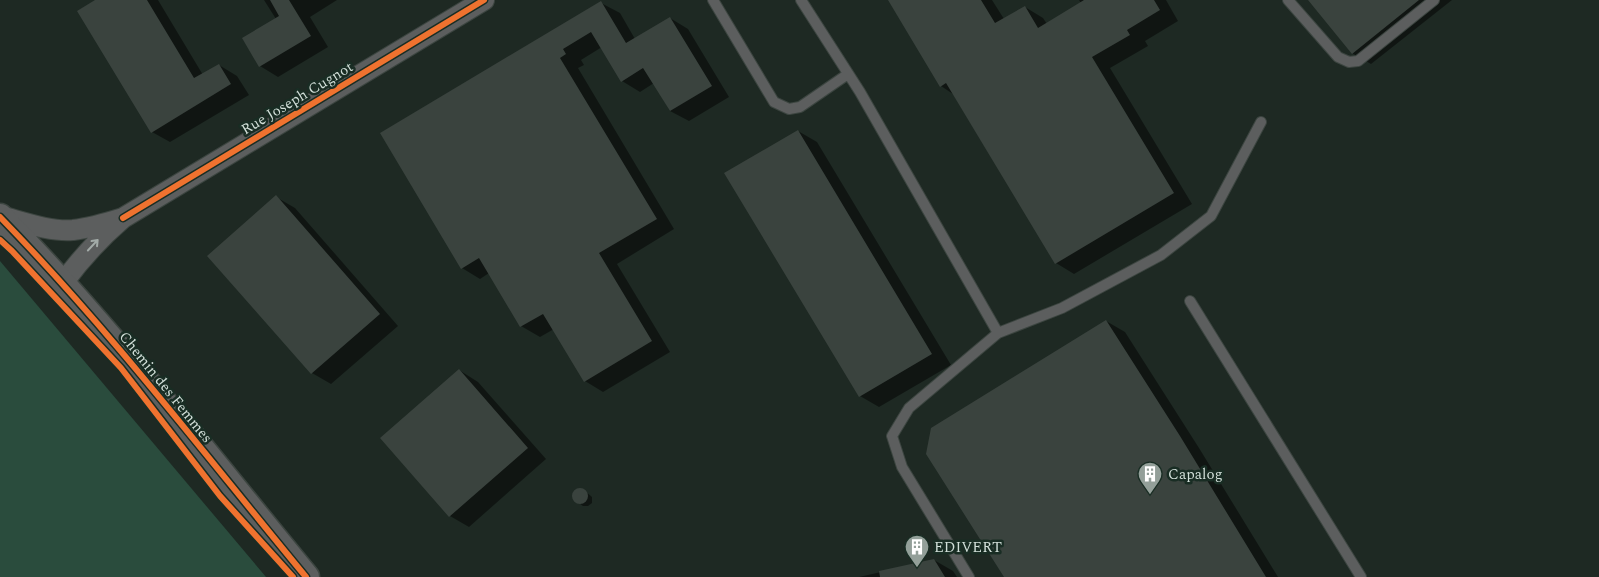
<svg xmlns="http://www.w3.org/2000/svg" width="1599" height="577" font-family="Spectral,serif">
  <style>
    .green { fill: #2a4c3d }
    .shadow { fill: #0007 }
    .building { fill: #3a433e }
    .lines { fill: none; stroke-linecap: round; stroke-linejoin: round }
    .service-casing { stroke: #3c4540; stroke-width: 12 }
    .minor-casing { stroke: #3c4540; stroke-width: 22 }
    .tertiary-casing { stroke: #3c4540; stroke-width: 29 }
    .service { stroke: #5c5e5e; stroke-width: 10 }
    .minor { stroke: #5c5e5e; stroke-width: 20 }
    .tertiary { stroke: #5c5e5e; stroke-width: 26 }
    .cycleway-casing { stroke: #192d24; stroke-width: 9 }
    .cycleway { stroke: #ef722f; stroke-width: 6 }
    .oneway { stroke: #a3aba8 }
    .labels { text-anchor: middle; stroke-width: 5; stroke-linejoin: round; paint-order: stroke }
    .street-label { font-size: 15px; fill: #d2dfd9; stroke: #192d24 }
    .poi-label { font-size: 15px; fill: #d2dfd9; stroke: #192d24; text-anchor: start }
  </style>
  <rect width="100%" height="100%" fill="#1e2923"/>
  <path class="green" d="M0 261 266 577H0Z"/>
  <path class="shadow" d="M97 0H158L203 75 219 65 237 76 249 95 170 142 152 132Z
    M264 0H337L310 17 328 47 278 77 260 66 243 39 276 19Z
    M889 0H992L1004 19 1025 7 1043 18 1047 24 1081 3 1079 0H1166L1178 21 1145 41 1148 46 1110 68 1192 204 1074 274 1056 263 953 94 941 86Z
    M1309 0H1452L1371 64 1352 53Z
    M601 3 620 13 635 39 670 18 688 29 729 97 689 121 670 111 654 83 640 92 622 81 602 47 581 60 584 65 578 68 674 229 617 264 670 352 603 392 585 381 554 329 540 337 521 326 489 273 480 279 462 268 381 133Z
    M798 131 817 142 951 365 879 407 860 396Z
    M276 197 295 208 398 326 331 384 312 373 209 256Z
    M1106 321 1125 332 1199 448 1278 577H1006Z
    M459 370 478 382 546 459 469 527 450 516Z
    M578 490H584L592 497V503L588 506H583L574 499V493Z
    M934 560 953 571 957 577H859Z"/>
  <path class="building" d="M95 0H147L194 78 219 64 231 84 151 133 77 11Z
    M270 0H289L311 36 259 67 242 38 279 16Z
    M888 0H981L995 23 1025 6 1038 28 1084 0H1154L1160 10 1127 30 1130 35 1092 57 1174 193 1055 264 946 83 940 87Z
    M1308 0H1419L1352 54Z
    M601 1 626 43 670 17 712 86 670 111 643 68 621 82 591 32 563 49 566 54 560 58 657 219 599 253 652 341 584 382 543 314 520 327 479 258 461 269 380 133Z
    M798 130 932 354 859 397 724 173Z
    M276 195 380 314 311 374 207 256Z
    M1106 320 1180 436 1266 577H1004L926 454 931 428Z
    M459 369 528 448 449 517 380 438Z
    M572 496a8 8 0 1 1 16 0a8 8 0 1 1-16 0Z
    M934 559 945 577H880L879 571Z"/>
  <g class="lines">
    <defs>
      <path id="service" d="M713 0 774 102 789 109 800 107 848 74
        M801 0 860 92 998 333 909 408 892 436 902 467 969 577
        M1288 0 1338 57 1349 62 1358 61 1434 0
        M1190 301 1361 577
        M998 333 1062 308 1161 255 1211 216 1261 122"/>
      <path id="minor" d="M0 216C23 222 50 232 73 230 90 228 107 223 123 218 100 238 81 258 63 283
        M123 218 484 0"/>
      <path id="tertiary" d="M0 217C110 330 206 456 306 577"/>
    </defs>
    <use href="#service" class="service-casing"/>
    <use href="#minor" class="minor-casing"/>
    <use href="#tertiary" class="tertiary-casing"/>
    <use href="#service" class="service"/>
    <use href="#minor" class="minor"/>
    <use href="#tertiary" class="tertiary"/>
    <defs>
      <path id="cycleway" d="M0 217C110 330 206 456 306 577
        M123 218 484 0
        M0 240 12 251 121 368 220 496 293 577"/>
    </defs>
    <use href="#cycleway" class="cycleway-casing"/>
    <use href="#cycleway" class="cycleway"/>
  </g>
  <defs><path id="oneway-shaft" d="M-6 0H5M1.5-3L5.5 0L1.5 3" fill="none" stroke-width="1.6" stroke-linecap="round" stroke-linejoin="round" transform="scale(1.25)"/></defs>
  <use class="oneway" href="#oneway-shaft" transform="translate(93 245) rotate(-47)"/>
  <defs>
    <symbol id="building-pin" viewBox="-11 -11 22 30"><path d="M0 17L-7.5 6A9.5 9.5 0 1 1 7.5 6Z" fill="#939f99" stroke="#192d24"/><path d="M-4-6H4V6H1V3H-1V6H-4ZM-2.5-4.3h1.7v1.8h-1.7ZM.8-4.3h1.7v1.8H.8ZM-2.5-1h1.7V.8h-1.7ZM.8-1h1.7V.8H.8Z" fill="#fff"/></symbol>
  </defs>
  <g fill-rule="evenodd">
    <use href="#building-pin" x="1136" y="460" width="28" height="38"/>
    <use href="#building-pin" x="903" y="533" width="28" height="38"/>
  </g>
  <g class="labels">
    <g class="street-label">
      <text transform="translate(297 98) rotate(-31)" y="5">Rue Joseph Cugnot</text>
      <text transform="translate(166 387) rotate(51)" y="5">Chemin des Femmes</text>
    </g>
    <g class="poi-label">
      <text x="1168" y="479">Capalog</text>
      <text x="934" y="552">EDIVERT</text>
    </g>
  </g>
</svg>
